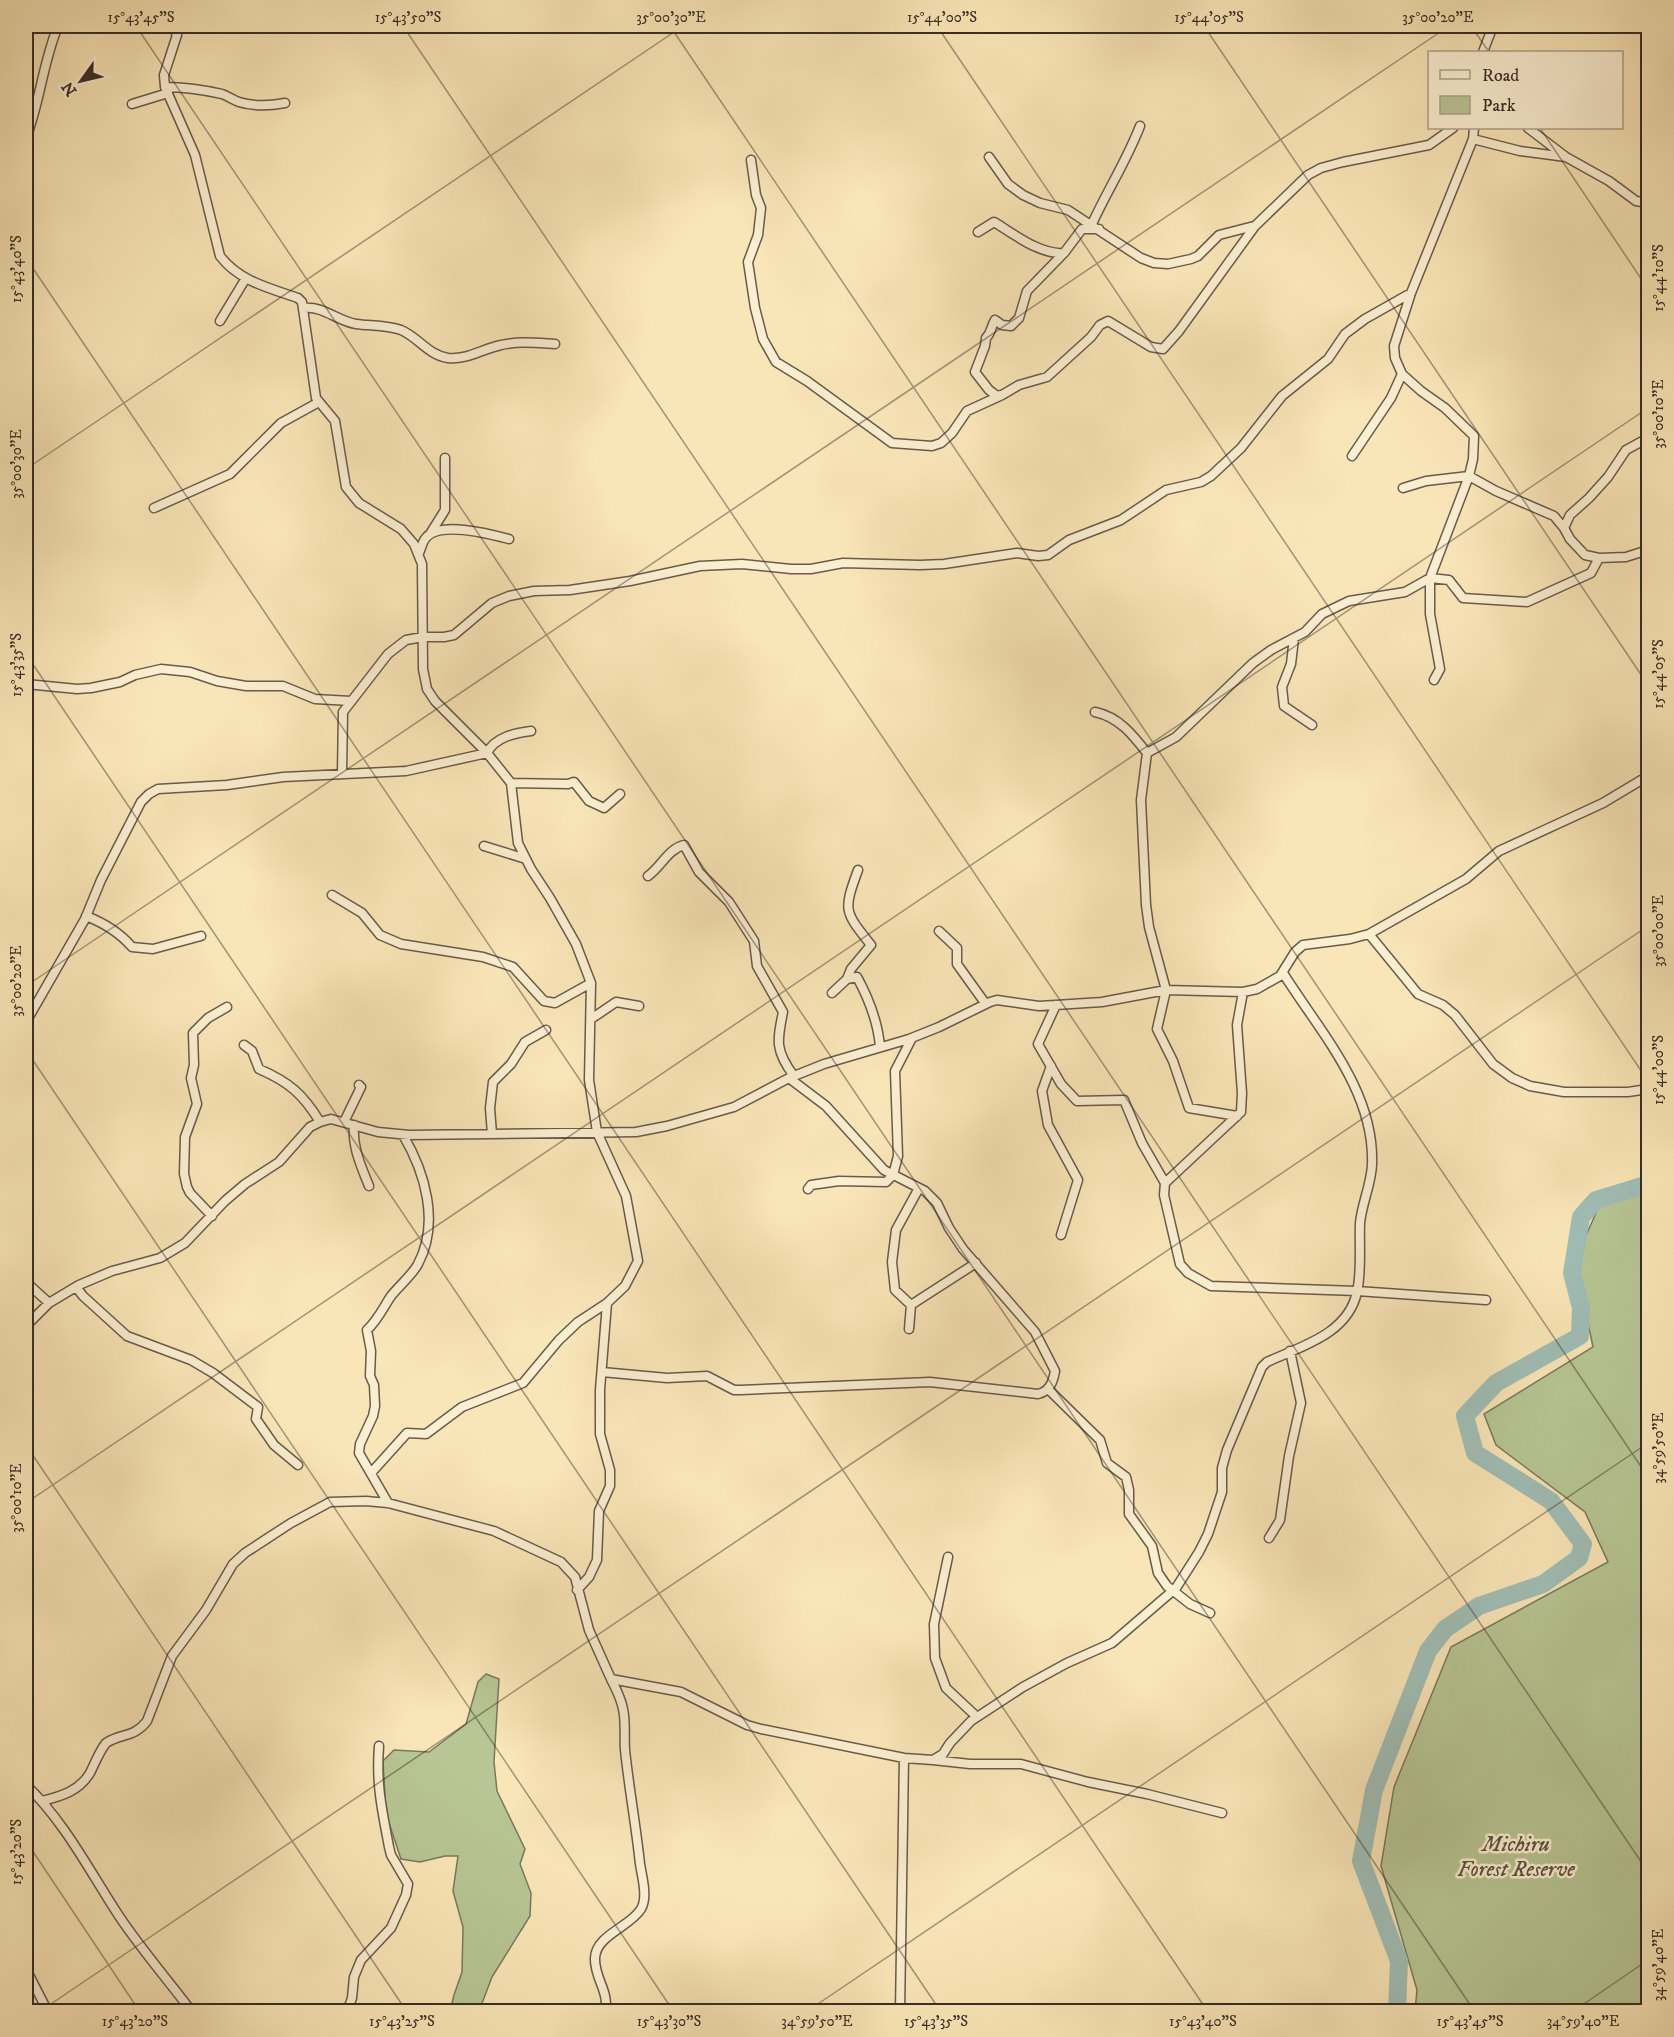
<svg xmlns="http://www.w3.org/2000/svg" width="1674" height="2037" font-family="'IM FELL DW Pica',serif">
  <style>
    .green { fill: #b7c694; stroke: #78795e; stroke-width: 1.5 }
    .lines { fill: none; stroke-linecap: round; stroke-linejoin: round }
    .river { stroke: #a0beb6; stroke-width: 18 }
    .street-casing { stroke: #695a4b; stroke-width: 11 }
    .street { stroke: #fbefd1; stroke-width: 8 }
    .ticks { fill: none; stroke: #392c27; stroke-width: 1.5; stroke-opacity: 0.45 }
    .labels { text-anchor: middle; stroke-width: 5; stroke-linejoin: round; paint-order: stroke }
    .park-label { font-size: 22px; font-style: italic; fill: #585242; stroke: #fbefd1 }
    .neatline { fill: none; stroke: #392c27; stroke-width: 2 }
    .ticks-label { font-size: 15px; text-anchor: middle; fill: #392c27 }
  </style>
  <rect width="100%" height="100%" fill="#f9e6b8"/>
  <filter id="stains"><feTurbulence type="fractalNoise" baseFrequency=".00333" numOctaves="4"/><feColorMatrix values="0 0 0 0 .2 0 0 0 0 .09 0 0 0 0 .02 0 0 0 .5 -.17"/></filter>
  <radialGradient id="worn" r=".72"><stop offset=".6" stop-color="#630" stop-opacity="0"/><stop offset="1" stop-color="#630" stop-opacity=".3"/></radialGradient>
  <path class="green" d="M1648 1190V2011H1415L1417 1990 1381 1866 1394 1787 1451 1647 1608 1562 1585 1512 1496 1445 1484 1414 1593 1347 1575 1260 1600 1204Z
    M486 1674 499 1679 494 1762 497 1791 525 1849 520 1864 531 1893 530 1916 492 1977 479 2011H450L454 1995 462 1972 463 1927 453 1891 458 1856H445L420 1862 401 1859 386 1814 383 1761 394 1750 429 1752 466 1724 478 1682Z"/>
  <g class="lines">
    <path class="river" d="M1397 2012 1399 1961 1361 1861 1374 1790 1428 1651 1445 1629 1479 1606 1543 1584 1579 1558 1583 1544 1551 1501 1475 1453 1465 1416 1496 1383 1580 1336 1581 1308 1572 1273 1581 1217 1596 1200 1648 1184"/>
    <defs>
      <path id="street" d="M172 26 177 35 164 75 165 87 195 155 220 256C239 281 269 288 298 298L302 302 316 398 335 421 346 487 359 503 401 529 414 544 422 564 423 669 427 689 435 701 487 753 511 783 518 843 531 869 550 898 576 944 591 983 589 1080 597 1132 626 1196 638 1261 625 1286 607 1303 600 1390V1434L610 1470V1486L599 1511 597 1560 589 1577 577 1590
        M1483 52 1493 26
        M165 87C184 87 204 90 222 94 228 96 233 100 239 102 255 107 269 106 285 103
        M132 104 168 93
        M1528 128 1566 157 1609 181 1636 201 1648 203
        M26 138C40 102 43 62 58 26
        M1473 139 1520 151 1566 157
        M989 157 1008 184 1023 195 1040 203 1068 210 1141 258 1154 263 1168 264 1191 259 1198 256 1219 235 1254 226
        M751 160 756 195 761 208 758 235 748 262 755 308 763 339 776 362 807 381 892 443 932 446 941 443 952 433 967 411 1002 395 1019 385 1047 377 1091 337 1100 325 1108 321 1151 347 1163 349 1179 331 1255 226 1308 175 1321 168 1343 162 1429 145 1453 128
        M1092 224C1107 191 1127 160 1140 126
        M978 232 994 222C1014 234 1040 255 1064 253
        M304 308C324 306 337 321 356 324 370 326 386 325 401 330 418 337 428 355 448 358 467 360 482 349 501 345 518 341 537 343 555 344
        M220 321 246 278
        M1001 395 997 396 989 390 975 372 985 346 986 338C992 332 991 326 995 320L1002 325 1011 326 1019 318 1027 291 1064 253 1082 229H1099
        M1352 456 1391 398 1402 374
        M1403 488 1426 481 1469 476 1496 491 1554 516 1564 528 1570 539 1585 555 1599 558 1626 557 1648 550
        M154 508 230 474 281 423 319 402
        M1564 528 1570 515 1589 498 1608 477 1626 450 1648 438
        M430 534 445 510V458
        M419 553C421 549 422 543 425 539 438 520 490 534 509 539
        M1294 638 1291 664 1282 687 1284 706 1312 725
        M1434 680 1440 669 1430 614V578L1469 476 1473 459 1474 436 1445 408 1421 391 1402 374 1395 358 1394 346 1411 293 1473 139 1474 128
        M26 684 77 689 91 688 120 682 135 675 161 669 190 672 217 681 246 686H283L315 699 351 701
        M1095 712C1119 717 1133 735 1147 753L1141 800 1146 905 1149 927 1166 990 1157 1029 1173 1061 1189 1108 1237 1116
        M1147 753 1176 737 1253 663 1271 650 1305 632 1322 614 1349 601 1405 592 1430 578 1449 580 1463 598 1527 602 1591 573 1599 558
        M342 774 343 712 388 654 406 640 423 637H444L454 635 492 603 509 596 534 591 570 590 630 581 700 566 742 564 791 569H811L843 563 920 565 944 564 1017 553 1038 556 1048 555 1069 540 1121 520 1166 490 1201 482 1211 476 1241 448 1282 396 1328 359 1345 334 1365 319 1411 293
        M511 783 568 784 574 782 589 801 604 808 620 794
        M484 846 526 859
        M648 876C661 867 668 849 684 845L699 872 729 902 754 941 757 966 783 1012C777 1041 775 1051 794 1076
        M332 895 362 913 380 935 401 944 483 957 513 967 544 1001 555 1003 591 983
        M86 916C104 923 120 933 132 947L153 949 201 936
        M939 931 957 948V964L985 1003
        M1369 934 1418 994 1443 1005 1455 1015 1493 1064 1512 1078 1530 1086 1564 1092H1628L1648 1089
        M847 979 851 969 871 945C844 911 843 911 858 870
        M1243 992 1237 1025 1242 1093 1241 1112 1165 1183 1164 1195 1180 1264 1188 1273 1211 1286 1357 1291 1486 1300
        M832 993 847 979 857 977C869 999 878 1022 880 1047
        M1056 1005 1038 1044 1061 1084 1077 1101 1124 1100 1142 1143 1165 1183
        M591 1019 616 1002 639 1006
        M26 1022 85 919 101 880 141 802 149 794 158 789 227 785 283 777 406 771 487 753C495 737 515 733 531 731
        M244 1045 252 1051 259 1069C289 1082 303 1094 320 1122
        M1051 1066 1042 1091 1048 1125 1078 1180 1061 1235
        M344 1122 361 1087 359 1085
        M354 1125C352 1147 361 1166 369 1186
        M492 1134 490 1108 493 1082 511 1064 525 1042 546 1030
        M808 1189 811 1185 839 1181 886 1182 893 1175 898 1156 895 1071 912 1038
        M212 1216 190 1193 187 1187 184 1174 185 1137 197 1104 191 1078 194 1065 193 1033 208 1018 227 1007
        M26 1282 49 1303
        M76 1287 83 1296 127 1336 191 1360 213 1373 258 1407 256 1419 274 1445 298 1465
        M911 1305 976 1263
        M26 1326 49 1303 79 1285 112 1271 160 1258 185 1243 225 1201 245 1184 279 1162 310 1127 320 1122 331 1119 378 1132 409 1135 636 1132 667 1126 734 1107 789 1078 824 1064 909 1039 939 1027 990 1002 997 1000 1039 1006 1056 1005 1102 1002 1166 990 1243 992 1257 989 1280 976 1295 952 1303 945 1350 939 1369 934 1466 879 1499 851 1603 803 1648 776
        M909 1329 911 1305 895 1290 892 1262 896 1230 919 1188
        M602 1372 667 1378 707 1376 734 1390H741L930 1382 1038 1394C1050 1391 1053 1382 1055 1371L1035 1332 963 1249 949 1228 937 1203 925 1191 884 1170 826 1106 789 1078
        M1048 1389 1100 1440 1107 1463 1126 1477 1129 1490V1514L1152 1546 1158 1573 1167 1586 1190 1604 1210 1613
        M371 1473 407 1433 426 1434 462 1407 523 1383 559 1340 578 1322 607 1303
        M388 1503 359 1453 360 1444 373 1416 375 1406 374 1385 370 1376 371 1351 367 1330C378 1320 383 1308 391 1296 399 1286 413 1274 418 1264 440 1223 425 1172 403 1135
        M1269 1538 1280 1520 1289 1456 1301 1403 1290 1351
        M948 1557 934 1624 935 1658 946 1688 977 1717
        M933 1760 970 1764H1021L1088 1782 1147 1794 1222 1813
        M26 1785C65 1822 90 1872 119 1916 141 1949 168 1980 192 2012
        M42 1801C62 1796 79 1791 90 1773 95 1763 99 1752 106 1743 121 1733 134 1738 147 1721L172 1656 206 1610 233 1564 245 1553 291 1523 330 1502 366 1501 388 1503 494 1531 561 1562 575 1577 589 1630 611 1679 681 1692 747 1725 761 1729 904 1758 933 1760 943 1754 950 1743 971 1721 1023 1687 1067 1663 1112 1643 1176 1588 1199 1552 1208 1534 1222 1492V1468L1227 1450 1262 1367 1267 1362C1302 1346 1348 1334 1357 1292 1362 1270 1359 1245 1360 1223 1362 1203 1371 1185 1372 1165 1375 1091 1320 1032 1283 973
        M26 1969 48 2012
        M347 2012 352 1998 354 1977 361 1960 391 1928 406 1895 408 1884 391 1855 389 1847C382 1810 376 1784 379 1746
        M605 2012C610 1992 594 1978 595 1958 596 1935 630 1927 641 1909 648 1897 642 1877 640 1864 636 1826 629 1788 625 1750 624 1737 626 1722 623 1709 621 1698 616 1689 611 1679
        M900 2012 904 1758"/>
    </defs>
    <use href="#street" class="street-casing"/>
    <use href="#street" class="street"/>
  </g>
  <path class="ticks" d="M136 26 1475 2012M403 26 1648 1872M670 26 1648 1477M937 26 1648 1081M1204 26 1648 685M1471 26 1489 52M1540 128 1648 289M26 258 1208 2012M26 469 683 26M26 654 941 2012M26 986 1449 26M26 1050 674 2012M26 1445 407 2012M26 1503 1648 408M26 1841 140 2012M39 2012 1648 926M806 2012 1648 1443M1572 2012 1648 1960"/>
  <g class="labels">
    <g class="park-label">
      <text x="1516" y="1851">Michiru<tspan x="1516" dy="25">Forest Reserve</tspan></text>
    </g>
  </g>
  <rect width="1674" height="2037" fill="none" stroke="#f9e6b8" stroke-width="66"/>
  <rect x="1428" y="51" width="195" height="78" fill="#fbefd1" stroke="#ada18d" stroke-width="1.5"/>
  <rect x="1440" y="70" width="30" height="9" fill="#fbefd1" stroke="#ada18d" stroke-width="1.5"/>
  <text x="1482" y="81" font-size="18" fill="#392c27">Road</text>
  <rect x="1440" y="96" width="30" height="18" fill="#b7c694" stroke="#ada18d" stroke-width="1.5"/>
  <text x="1482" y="111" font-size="18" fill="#392c27">Park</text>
  <g transform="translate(81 81) rotate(236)" stroke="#fbefd1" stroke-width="4.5" paint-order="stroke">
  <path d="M0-4.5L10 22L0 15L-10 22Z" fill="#392c27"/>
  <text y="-9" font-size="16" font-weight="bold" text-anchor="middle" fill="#392c27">N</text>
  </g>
  <rect x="33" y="33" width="1608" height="1971" class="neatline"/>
  <g class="ticks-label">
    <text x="141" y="22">15°43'45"S</text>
    <text x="408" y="22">15°43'50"S</text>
    <text x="671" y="22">35°00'30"E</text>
    <text x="942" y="22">15°44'00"S</text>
    <text x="1209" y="22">15°44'05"S</text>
    <text x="1438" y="22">35°00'20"E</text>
    <text transform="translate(16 269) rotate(-90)" y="5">15°43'40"S</text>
    <text transform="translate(1658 278) rotate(-90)" y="5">15°44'10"S</text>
    <text transform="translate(1658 414) rotate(-90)" y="5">35°00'10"E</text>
    <text transform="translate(16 464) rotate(-90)" y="5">35°00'30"E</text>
    <text transform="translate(16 665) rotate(-90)" y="5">15°43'35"S</text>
    <text transform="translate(1658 674) rotate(-90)" y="5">15°44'05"S</text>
    <text transform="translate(1658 931) rotate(-90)" y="5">35°00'00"E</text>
    <text transform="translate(16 981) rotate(-90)" y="5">35°00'20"E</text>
    <text transform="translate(1658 1070) rotate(-90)" y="5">15°44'00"S</text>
    <text transform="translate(1658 1448) rotate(-90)" y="5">34°59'50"E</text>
    <text transform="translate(16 1498) rotate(-90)" y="5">35°00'10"E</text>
    <text transform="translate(16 1852) rotate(-90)" y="5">15°43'20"S</text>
    <text transform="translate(1658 1965) rotate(-90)" y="5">34°59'40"E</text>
    <text x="135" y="2026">15°43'20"S</text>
    <text x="402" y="2026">15°43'25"S</text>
    <text x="669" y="2026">15°43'30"S</text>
    <text x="817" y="2026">34°59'50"E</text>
    <text x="936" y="2026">15°43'35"S</text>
    <text x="1203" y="2026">15°43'40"S</text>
    <text x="1470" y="2026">15°43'45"S</text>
    <text x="1583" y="2026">34°59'40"E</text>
  </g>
  <rect width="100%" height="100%" filter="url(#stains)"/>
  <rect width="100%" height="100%" fill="url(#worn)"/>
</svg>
